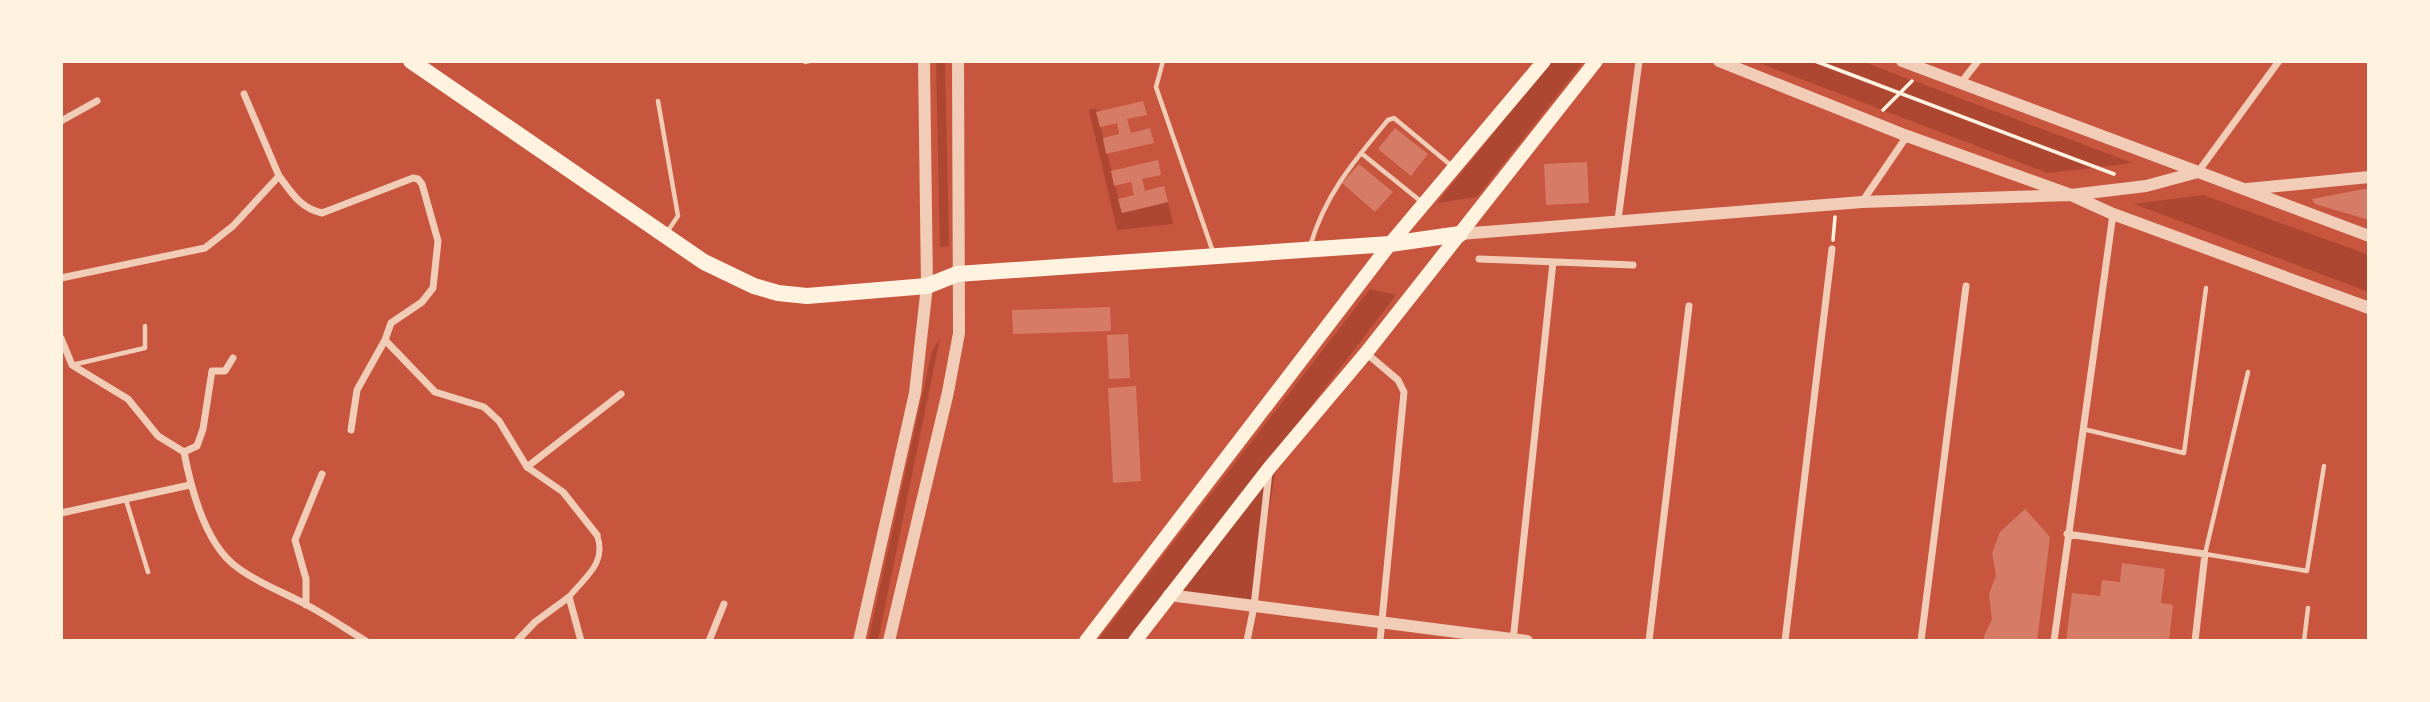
<svg xmlns="http://www.w3.org/2000/svg" width="2430" height="702" font-family="Merriweather,serif">
  <style>
    .green { fill: #ae4732 }
    .building { fill: #d67c66 }
    .lines { fill: none; stroke-linecap: round; stroke-linejoin: round }
    .path { stroke: #fff3e0; stroke-width: 3.5 }
    .service { stroke: #f1ccb7; stroke-width: 4.5 }
    .pedestrian { stroke: #f1ccb7; stroke-width: 6 }
    .minor { stroke: #f1ccb7; stroke-width: 7 }
    .tertiary { stroke: #f1ccb7; stroke-width: 12 }
    .secondary { stroke: #fff3e0; stroke-width: 14 }
    .primary { stroke: #fff3e0; stroke-width: 16 }
  </style>
  <rect width="100%" height="100%" fill="#c8553d"/>
  <path class="green" d="M936 61H945L949 246 940 247Z
    M1552 61H1584L1477 197 1437 203Z
    M1754 61H1861L2133 163 2048 173Z
    M1096 108 1122 213 1168 202 1173 224 1117 230 1089 110Z
    M2203 195 2369 255V292L2134 204Z
    M1370 289 1396 295 1131 641H1097Z
    M940 338 878 641H868L932 351Z
    M1275 472 1254 606 1176 595Z"/>
  <path class="building" d="M1143 101 1147 115 1127 119 1131 133 1150 128 1154 143 1106 154 1103 138 1119 134 1117 123 1100 127 1096 112Z
    M1395 128 1428 154 1411 176 1378 149Z
    M1158 160 1161 175 1142 179 1145 191 1164 186 1168 202 1122 213 1118 199 1134 195 1131 182 1114 186 1111 171Z
    M1587 162 1589 203 1546 205 1544 164Z
    M1359 164 1393 192 1375 212 1342 183Z
    M2369 188V220L2315 204 2312 199Z
    M1110 307 1111 331 1013 334 1012 310Z
    M1128 334 1130 378 1109 379 1107 335Z
    M1136 386 1141 481 1113 483 1108 388Z
    M2025 509 2050 537 2037 641H1984V636L1992 619 1989 594 1996 576 1992 553 2000 532Z
    M2122 563 2165 569 2161 603 2173 605 2169 641H2066L2072 593 2100 596 2102 580 2120 582Z"/>
  <g class="lines">
    <path class="path" d="M1815 61 2114 174
      M1883 110 1912 81
      M1833 240 1835 217"/>
    <path class="service" d="M1163 61 1156 87 1213 252
      M805 62 809 61
      M658 101 678 216 667 232
      M1361 153 1423 203
      M1310 246C1326 193 1354 161 1388 120L1394 118 1453 167
      M72 365 145 348V326
      M2248 372 2205 554 2307 571 2324 466
      M2083 429 2184 453 2206 288
      M126 500 148 572
      M2304 641 2308 608"/>
    <path class="pedestrian" d="M569 597C586 576 607 563 597 535"/>
    <path class="minor" d="M1960 84 1978 61
      M244 94 279 176
      M61 121 97 101
      M2198 172 2279 61
      M1862 202 1907 136
      M1618 220 1639 61
      M1479 259 1633 265
      M61 278 205 248 233 226 279 176C292 193 300 208 322 213L413 178 418 179 422 184 438 241 433 288 422 302 391 323 385 340 357 390 351 430
      M61 338 72 365 128 399 158 436 184 452C191 489 205 545 238 568 258 583 283 592 305 604 326 615 346 629 366 641
      M385 340 435 392 484 407 499 421 527 467 563 492 597 535
      M1366 353 1398 380 1404 392 1380 641
      M184 452 197 446 203 429 212 371H225L233 358
      M527 467 621 394
      M61 513 190 485
      M2067 534 2205 554 2195 641
      M306 605V579L295 540 322 474
      M517 641 535 622 569 597 581 641
      M709 641 724 604
      M1247 641 1254 606 1269 472
      M1513 641 1553 262
      M1649 641 1689 306
      M1785 641 1832 249
      M1921 641 1966 286
      M2054 641 2113 214"/>
    <path class="tertiary" d="M1719 61 1907 136 2071 195 2113 214 2369 308
      M1902 61 2369 236
      M2247 189 2369 177
      M1460 234 1862 202 2071 195 2146 186 2198 172
      M1169 595 1527 641
      M859 641 915 393 927 286 924 61
      M889 641 948 392 959 333 958 61"/>
    <path class="secondary" d="M1086 641 1390 244 1544 61
      M1135 641 1270 467 1366 353 1596 61"/>
    <path class="primary" d="M411 61 704 262 754 286 778 293 807 296 927 286 957 274 1390 244 1460 234"/>
  </g>
  <rect width="2430" height="702" fill="none" stroke="#fff3e0" stroke-width="126"/>
</svg>
